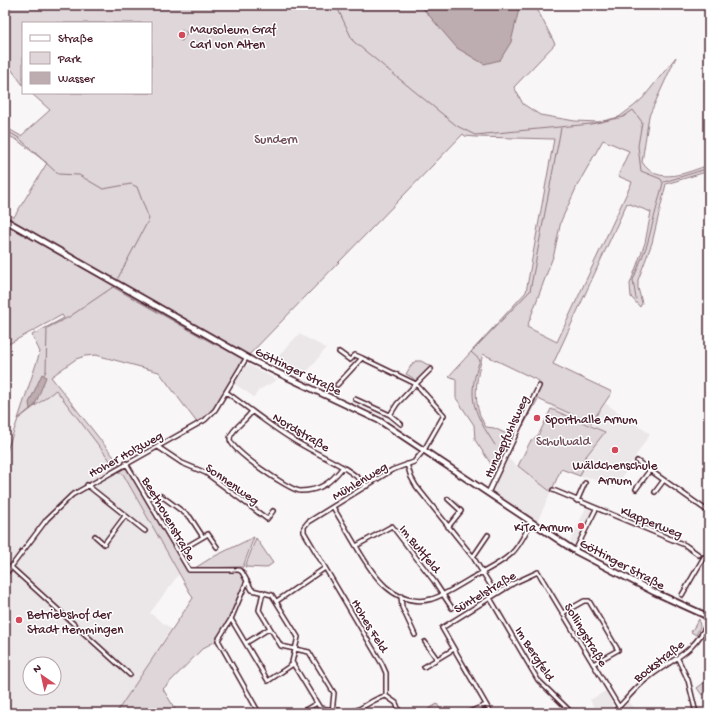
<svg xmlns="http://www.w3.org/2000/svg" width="714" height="718" font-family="'Gochi Hand',sans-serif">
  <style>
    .built { fill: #ebe6e8; fill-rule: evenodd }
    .green { fill: #ded6d9; stroke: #947a82; fill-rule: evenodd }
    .water { fill: #bdadb0; stroke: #8f747b }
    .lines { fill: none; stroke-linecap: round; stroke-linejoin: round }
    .stream { stroke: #8f747b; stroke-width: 1 }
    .street-casing { stroke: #4a1f2b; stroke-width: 6 }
    .secondary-casing { stroke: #4a1f2b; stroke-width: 8 }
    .street { stroke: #fff; stroke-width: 3 }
    .secondary { stroke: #fff; stroke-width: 4.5 }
    .poi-dot { fill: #d1495b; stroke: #fff; stroke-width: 1.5 }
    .labels { text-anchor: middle; stroke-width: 3; stroke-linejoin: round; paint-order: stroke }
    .poi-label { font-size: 13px; fill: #4a1f2b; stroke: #fff; text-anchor: start }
    .park-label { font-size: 13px; fill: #6f4d56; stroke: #fff }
    .street-label { font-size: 13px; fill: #4a1f2b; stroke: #fff }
  </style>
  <rect width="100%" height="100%" fill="#f8f6f7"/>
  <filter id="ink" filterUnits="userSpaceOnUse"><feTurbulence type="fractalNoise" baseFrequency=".025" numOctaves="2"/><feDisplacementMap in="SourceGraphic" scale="8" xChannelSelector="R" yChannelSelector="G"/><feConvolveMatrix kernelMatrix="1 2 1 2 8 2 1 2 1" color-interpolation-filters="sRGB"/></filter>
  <g filter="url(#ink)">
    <path class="built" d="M299 334 326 348 303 377 272 363Z
      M249 365 277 380 259 390 254 397 235 384 244 367Z
      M56 390 123 474 179 574 150 613 171 629 116 713H5V454L18 419ZM30 664H54V688H30Z
      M605 403 650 434 615 488 585 476 584 478 571 473 605 432 551 409 552 406 591 423Z
      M507 458 551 492 537 522 492 491Z
      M586 508 592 511 577 544 570 541Z
      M606 691 613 706 605 713H598L590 700Z
      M629 702 639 713H618Z"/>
    <path class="green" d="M5 5H443L519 9 517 5H535L555 44 514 87 523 104 540 115 575 121 599 122 619 117 634 106 643 98 676 57 649 116 642 162C658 187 687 172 709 165V171L666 184 652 243 638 280V288L642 303 640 307 631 297 630 284 645 243 651 212 627 203 553 364 612 392 591 423 538 399 523 426 536 399 532 396 539 381 483 354C476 379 471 404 486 427L494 428 513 437 497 473 475 440 474 425 456 398V379L449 376 526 292 554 139 476 137 465 136 463 134 247 357 215 410 198 424 159 372 96 355 85 356 76 359 51 377 121 466 126 463 189 570H239L247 581 231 619 218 640 203 648 163 689 175 709 172 713H116L193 598 123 474 119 472 56 390 18 419 40 352 32 335 64 318 62 315 5 346V212L14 217 47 163 17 140 5 134V127L21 136 50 110 31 93H151V23H23V85L5 61ZM603 140 629 151 618 176 632 182 557 342 527 327 554 254 561 221 578 184Z
      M416 361H421L432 367 418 381H415L413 378 406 374 412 364Z
      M551 409 605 432 583 460 586 462 580 476 561 469 551 492 518 466 530 442 539 434Z
      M254 537 243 567 195 568 211 558Z
      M256 538 273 563 266 568 245 567Z
      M699 619 700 627 696 635 691 632Z
      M709 679V690L702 695 697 688Z
      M437 704 443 713H426L427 710Z"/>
    <path class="water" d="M420 5H517L519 9 511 42 500 60 484 64 457 48Z
      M42 374 46 377 35 405 30 409 29 403Z"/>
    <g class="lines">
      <path class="stream" d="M336 5 353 41 457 126 475 135 591 124 623 117 633 110 642 122 638 146 641 171 661 179 663 183 647 245 633 280 636 299
        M182 30 178 36 179 40 182 41 187 33 185 31
        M5 130 19 138 58 174 79 175 103 189 131 184 137 187 149 219 118 278
        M664 182 709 168
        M44 375 46 371 47 328 69 317 113 287 216 345
        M495 445C474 413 466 398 480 360L471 352 530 291 561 128
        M5 456 18 419 30 409"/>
      <defs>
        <path id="street" d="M339 352 350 360 355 355 362 358
          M337 385 362 358 416 384 431 369
          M226 392C251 410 275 430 302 445 324 458 349 467 367 486
          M355 399 390 415 397 404 416 384 444 415 424 450 414 462 392 470 308 522 304 527V532L382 664 386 673V696
          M252 411C247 420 230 430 230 439 230 450 289 490 300 491 321 491 331 482 343 467
          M390 415 401 424
          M158 447 182 463 206 473 267 519 273 511
          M637 461 709 512
          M126 463 189 570H239L242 572 252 590 272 595 298 637 292 662 320 708C331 709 347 714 357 710 368 705 374 698 386 696
          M407 464 411 477 416 486 473 557 496 594
          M87 485 145 531
          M636 489 650 470
          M553 490 685 545 699 555
          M655 492 664 480
          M488 493 539 386
          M148 499 155 495 161 496 167 500 190 517 203 537 179 551
          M448 499 461 511 448 527
          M577 501 585 483
          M333 507 356 546 392 526 434 581 452 608
          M95 536 104 544 125 516
          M203 537 208 534 217 547
          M356 546C372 574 394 609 432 599 445 595 458 586 470 579 483 572 500 564 511 554 520 546 525 533 531 523
          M575 551 596 509
          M473 557 488 535
          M11 567 130 675
          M5 575 47 519 72 495 205 420 215 410 247 357
          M247 581 231 619 218 640 259 713
          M263 592 259 610 281 646 309 652 334 693 332 713
          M682 595 704 557H709
          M401 596 402 607 415 635
          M490 598 538 680 572 713
          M277 601 325 568
          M563 613 584 601H589L618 650 593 664
          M231 619 268 681 293 664
          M425 642 437 659
          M246 643 270 628
          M678 659 688 680 696 713
          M424 667 454 649
          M386 696 396 703 400 713
          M300 713 317 703
          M467 713 486 705
          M491 713 442 628 514 583 538 572 619 707
          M613 713C623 703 632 692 643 682 670 658 693 657 709 620"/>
        <path id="secondary" d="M5 220 253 361 380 421 575 551 654 592 709 617"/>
      </defs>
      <use href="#street" class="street-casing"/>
      <use href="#secondary" class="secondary-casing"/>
      <use href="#street" class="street"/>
      <use href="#secondary" class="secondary"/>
    </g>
  </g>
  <g class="poi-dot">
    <circle cx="182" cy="35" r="4"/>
    <circle cx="537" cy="418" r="4"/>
    <circle cx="615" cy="450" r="4"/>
    <circle cx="581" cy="526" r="4"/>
    <circle cx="19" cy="620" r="4"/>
  </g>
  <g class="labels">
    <g class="poi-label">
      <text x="190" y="33">Mausoleum Graf<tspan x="190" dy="15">Carl von Alten</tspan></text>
      <text x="545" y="423">Sporthalle Arnum</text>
      <text x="615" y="469" text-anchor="middle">Wäldchenschule<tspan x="615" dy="15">Arnum</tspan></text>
      <text x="573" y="531" text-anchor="end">KiTa Arnum</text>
      <text x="27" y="618">Betriebshof der<tspan x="27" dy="15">Stadt Hemmingen</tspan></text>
    </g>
    <g class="park-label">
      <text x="276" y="143">Sundern</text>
      <text x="563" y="445">Schulwald</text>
    </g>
    <g class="street-label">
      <text transform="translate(299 370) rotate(26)" y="5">Göttinger Straße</text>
      <text transform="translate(302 431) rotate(31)" y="5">Nordstraße</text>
      <text transform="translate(505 436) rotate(-65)" y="5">Hundepfuhlsweg</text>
      <text transform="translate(125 453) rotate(-29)" y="5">Hoher Holzweg</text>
      <text transform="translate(359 480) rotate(-31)" y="5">Mühlenweg</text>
      <text transform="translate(233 483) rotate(35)" y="5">Sonnenweg</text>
      <text transform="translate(170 518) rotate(60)" y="5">Beethovenstraße</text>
      <text transform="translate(652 521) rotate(22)" y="5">Klapperweg</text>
      <text transform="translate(421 548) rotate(51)" y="5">Im Bultfeld</text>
      <text transform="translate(623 563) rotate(28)" y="5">Göttinger Straße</text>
      <text transform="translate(484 591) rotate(-31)" y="5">Süntelstraße</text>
      <text transform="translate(371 625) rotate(59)" y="5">Hohes Feld</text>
      <text transform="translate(587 634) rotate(59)" y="5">Sollingstraße</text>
      <text transform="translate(536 653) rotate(57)" y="5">Im Bergfeld</text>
      <text transform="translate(658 660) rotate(-38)" y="5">Bockstraße</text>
    </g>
  </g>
  <rect width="714" height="718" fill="none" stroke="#fff" stroke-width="20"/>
  <rect x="10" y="10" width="694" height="698" fill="none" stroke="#4a1f2b" stroke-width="1.5" filter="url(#ink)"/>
  <rect x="22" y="22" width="130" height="72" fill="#ffffff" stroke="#b7a5aa"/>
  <rect x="30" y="35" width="20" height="6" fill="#ffffff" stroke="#b7a5aa"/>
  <text x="58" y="42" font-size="12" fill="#4a1f2b">Straße</text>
  <rect x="30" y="52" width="20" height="12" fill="#ded6d9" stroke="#b7a5aa"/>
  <text x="58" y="62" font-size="12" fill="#4a1f2b">Park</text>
  <rect x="30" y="72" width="20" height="12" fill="#bdadb0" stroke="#b7a5aa"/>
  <text x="58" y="82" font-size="12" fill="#4a1f2b">Wasser</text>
  <g transform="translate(42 676) rotate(326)"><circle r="19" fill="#ffffff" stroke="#b7a5aa"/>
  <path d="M0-3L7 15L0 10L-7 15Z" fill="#d1495b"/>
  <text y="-6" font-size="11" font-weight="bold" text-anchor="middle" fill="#4a1f2b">N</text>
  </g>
</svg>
